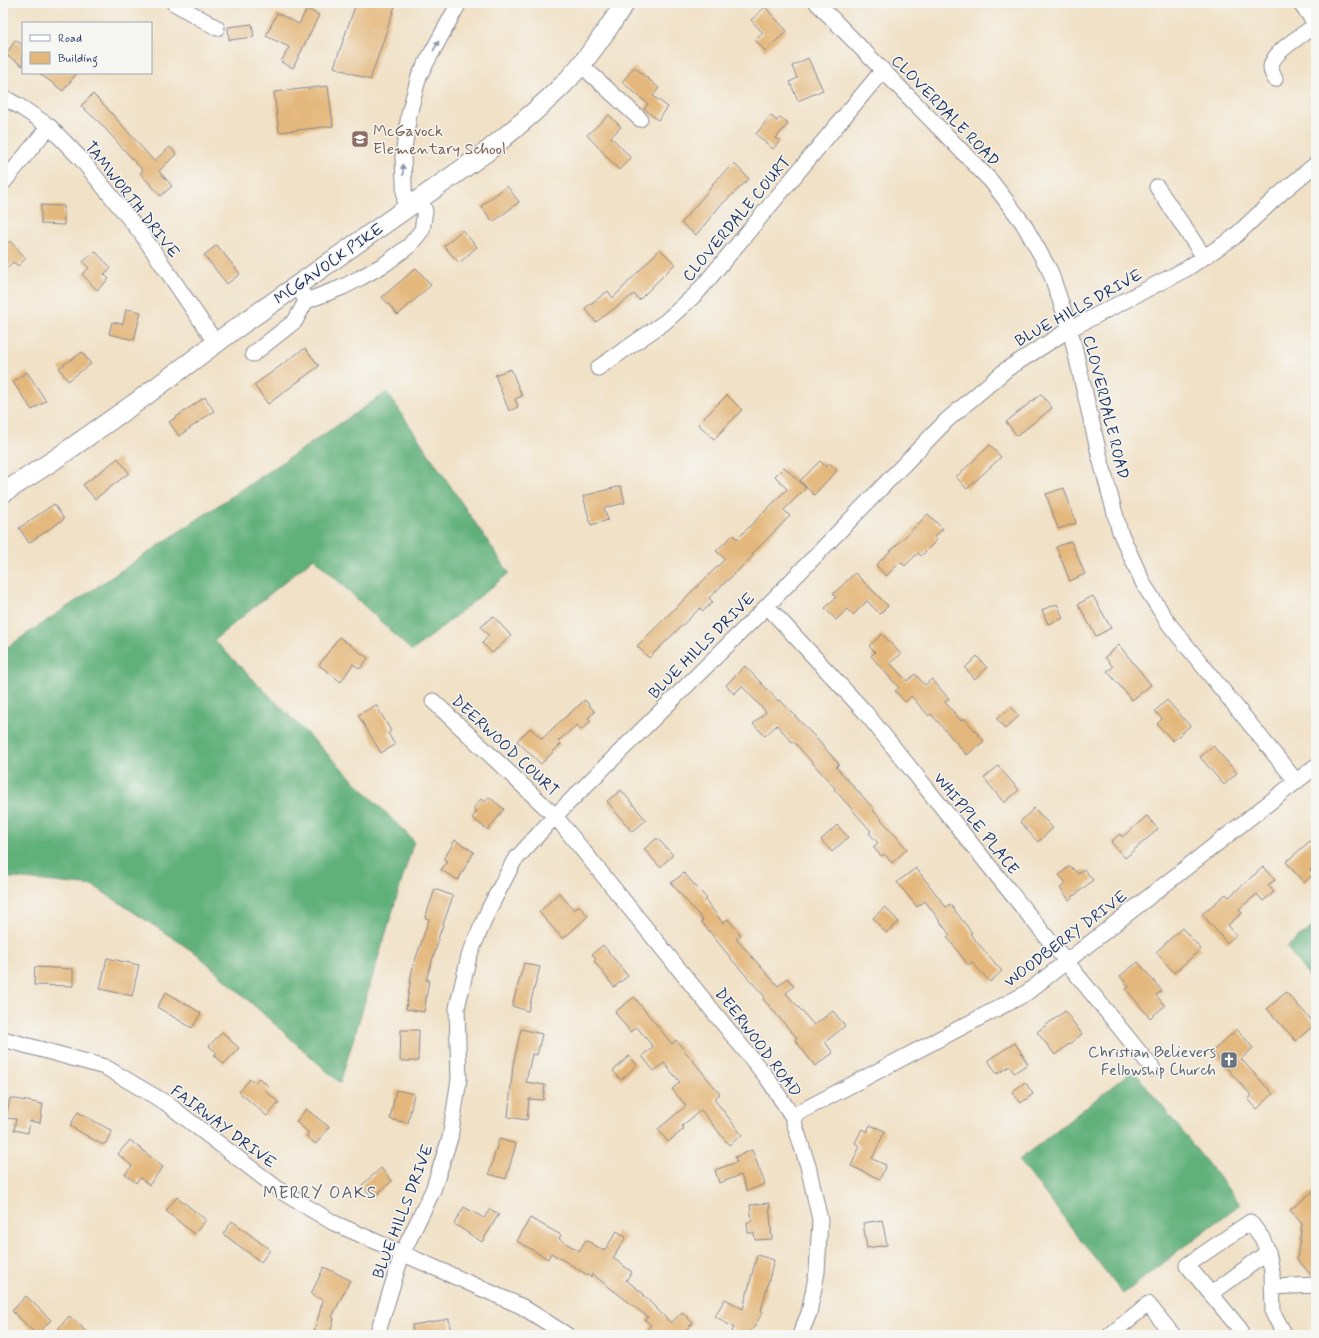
<svg xmlns="http://www.w3.org/2000/svg" width="1319" height="1338" font-family="Mynerve,sans-serif">
  <style>
    .forest { fill: #60b07a; stroke: #3e706c }
    .building { fill: #e4b87d }
    .lines { fill: none; stroke-linecap: round; stroke-linejoin: round }
    .minor-casing { stroke: #868892; stroke-width: 17 }
    .major-casing { stroke: #868892; stroke-width: 21 }
    .minor { stroke: #fff; stroke-width: 15 }
    .major { stroke: #fff; stroke-width: 19 }
    .oneway { fill: #8d97ae }
    .labels { text-anchor: middle; stroke-width: 3; stroke-linejoin: round; paint-order: stroke }
    .street-label { font-size: 16px; fill: #1b2f5e; stroke: #f6f6f2 }
    .education-label { font-size: 16px; fill: #785e54; stroke: #f6f6f2; text-anchor: start }
    .worship-label { font-size: 16px; fill: #5b616d; stroke: #f6f6f2; text-anchor: end }
    .neighbourhood-label { font-size: 17px; letter-spacing: 1px; fill: #615f69; stroke: #f6f6f2 }
  </style>
  <rect width="100%" height="100%" fill="#f6f6f2"/>
  <filter id="ink" filterUnits="userSpaceOnUse"><feTurbulence type="fractalNoise" baseFrequency=".025" numOctaves="2"/><feDisplacementMap in="SourceGraphic" scale="8" xChannelSelector="R" yChannelSelector="G"/><feConvolveMatrix kernelMatrix="1 2 1 2 8 2 1 2 1" color-interpolation-filters="sRGB"/></filter>
  <filter id="wash" filterUnits="userSpaceOnUse"><feTurbulence type="fractalNoise" baseFrequency=".012" numOctaves="4" result="noise"/><feDisplacementMap in="SourceGraphic" scale="16" xChannelSelector="R" yChannelSelector="G"/><feGaussianBlur stdDeviation="0.9" result="paint"/><feColorMatrix in="noise" values="0 0 0 0 0 0 0 0 0 0 0 0 0 0 0 0 0 1.4 0 .05"/><feComposite in="paint" operator="in"/></filter>
  <g filter="url(#wash)">
    <rect width="100%" height="100%" fill="#f1e1c6"/>
    <path class="forest" d="M387 392 509 573 412 651 314 558 214 640 414 841 340 1083 197 954 94 886 3 877V650Z
      M1316 924V986L1287 947Z
      M1133 1070 1240 1204 1123 1294 1019 1160Z"/>
    <g id="blocks">
      <path class="building" d="M356 3H396L370 80 334 67Z
        M765 7 787 31 765 51 755 40 763 33 751 20Z
        M307 9 319 15 293 68 281 62 289 47 266 36 277 13 299 24Z
        M252 24 254 37 229 40 228 27Z
        M15 40 23 45V66L6 55Z
        M808 58 823 90 798 101 790 82 797 78 792 66Z
        M634 67 659 88 653 96 668 107 658 120 644 109 648 104 622 82Z
        M39 73H77L63 91Z
        M328 86 333 126 279 132 274 92Z
        M93 94 105 106 154 161 170 147 176 154 159 171 172 186 161 196 140 173 143 171 101 124 81 106Z
        M609 115 621 127 611 137 631 158 619 170 587 135Z
        M771 115 777 121 780 117 788 124 776 138 780 141 773 149 756 134Z
        M734 163 749 179 719 207 696 235 681 223 713 185 712 184Z
        M507 186 519 202 493 222 481 206Z
        M41 205 64 206V225L41 224Z
        M462 230 477 247 459 263 444 246Z
        M10 241 26 258 18 266 13 262 3 272V248Z
        M217 245 240 274 227 284 204 255Z
        M660 249 675 264 639 300 634 294 596 322 585 308 608 291 613 298Z
        M95 251 111 268 104 274 109 279 97 290 82 274 89 268 83 262Z
        M416 268 431 285 398 315 382 297Z
        M126 309 141 312 134 340 109 334 112 322 123 324Z
        M305 348 319 366 268 404 254 385Z
        M82 352 91 364 68 381 59 368Z
        M511 369 522 396 515 399 518 407 509 411 495 375Z
        M27 372 46 401 32 410 13 382Z
        M1041 394 1052 408 1017 436 1006 422Z
        M727 395 742 410 714 439 698 424Z
        M205 397 214 411 179 436 169 422Z
        M990 445 1001 457 967 489 956 477Z
        M118 458 129 473 95 499 83 485Z
        M820 461 826 467 829 463 837 470 814 495 800 481Z
        M784 467 806 488 784 510 790 516 752 554 753 556 709 598 713 602 703 611 700 608 649 658 637 646 725 559 716 551 733 535 737 539 787 489 775 476Z
        M621 486 625 503 604 508 608 520 591 525 583 496Z
        M1064 488 1076 523 1058 529 1046 494Z
        M54 504 64 519 29 543 19 528Z
        M928 514 943 529 934 537 937 540 921 556 918 553 905 566 901 562 886 576 876 565Z
        M1071 541 1085 574 1070 581 1056 547Z
        M855 573 888 606 880 614 867 601 853 615 847 609 836 620 825 608 836 597 833 594Z
        M1093 596 1111 628 1096 636 1078 604Z
        M1057 604 1063 618 1048 624 1042 610Z
        M493 616 511 636 492 653 482 643 489 636 481 627Z
        M882 634 901 654 890 663 907 681 915 674 925 685 932 679 949 699 945 702 961 721 964 718 984 741 967 755 931 714 929 716 911 696 905 702 895 691 899 688 871 656 875 652 869 646Z
        M339 637 368 658 360 669 353 664 341 682 319 665Z
        M1119 645 1151 685 1132 700 1107 671 1113 667 1105 657Z
        M977 656 987 668 975 679 965 668Z
        M745 666 778 701 780 700 815 737 839 764 836 767 874 809 873 810 907 849 892 863 884 854 881 856 873 847 878 843 869 833 871 831 834 789 835 788 793 741 792 742 777 725 765 736 753 724 766 712 742 686 734 694 726 685Z
        M585 700 595 712 588 718 591 721 581 730 577 725 558 741 561 744 541 764 517 741 530 728 542 739 556 725Z
        M1167 700 1190 726 1173 741 1157 724 1162 719 1155 711Z
        M376 705 391 731 388 733 395 745 381 753 358 715Z
        M1011 707 1019 716 1005 729 997 719Z
        M1213 746 1237 773 1224 785 1200 757Z
        M998 766 1019 790 1004 803 984 778Z
        M621 790 646 820 632 832 607 801Z
        M489 797 504 809 488 830 472 818 477 811 473 809 481 799 485 802Z
        M1034 808 1053 828 1038 842 1020 822Z
        M1147 816 1158 829 1125 858 1111 842 1120 834 1122 837Z
        M837 825 848 837 832 852 821 840Z
        M657 838 673 855 660 867 644 849Z
        M455 840 474 852 458 880 441 870 447 861 444 859Z
        M1311 840 1316 846V865L1310 870 1314 874 1304 883 1286 862Z
        M1070 866 1078 874 1084 869 1093 880 1069 900 1060 888 1066 883 1059 875Z
        M1263 867 1275 880 1268 885 1274 892 1263 901 1257 894 1239 909 1242 913 1228 925 1236 935 1227 943 1202 914 1226 894 1229 897Z
        M916 868 946 907 950 904 972 933 970 934 1002 971 990 982 972 962 968 965 947 937 950 935 925 901 917 907 897 882Z
        M684 873 707 899 705 900 723 923 728 919 741 935 736 939 778 986 787 978 794 986 786 993 814 1025 833 1011 845 1026 825 1042 833 1053 815 1066 795 1040 797 1038 763 999 765 997 733 961 701 921 703 920 671 883Z
        M435 889 453 896 438 939H439L426 980H429L424 1012 406 1009 412 970 429 919 425 918Z
        M559 893 574 910 579 906 588 916 563 939 539 912Z
        M885 907 899 922 886 933 873 918Z
        M1182 928 1201 949 1174 973 1156 952Z
        M603 945 628 976 614 987 594 961 596 959 592 954Z
        M107 958 139 965 132 996 100 989Z
        M1138 962 1162 991 1156 995 1165 1006 1150 1018 1126 989 1129 987 1120 976Z
        M524 963 540 967 528 1011 512 1006Z
        M35 967 73 969V986L34 985Z
        M166 992 201 1013 192 1028 157 1007Z
        M1286 992 1315 1024 1296 1041 1267 1009Z
        M634 997 672 1044 676 1040 720 1094 714 1099 742 1135 729 1145 701 1110 682 1126 684 1129 668 1142 658 1129 686 1106 672 1089 680 1082 664 1063 654 1071 642 1056 653 1047 637 1027 630 1032 615 1012Z
        M1065 1011 1082 1034 1055 1055 1037 1032Z
        M521 1029 542 1034 537 1055 532 1054 526 1082 545 1085 543 1100 529 1099 527 1120 508 1117 513 1065Z
        M1237 1029 1253 1048 1241 1059 1273 1094 1257 1109 1248 1099 1252 1096 1212 1052Z
        M401 1030H419L418 1061H400Z
        M222 1032 239 1048 224 1064 214 1055 217 1053 209 1046Z
        M1015 1043 1028 1064 1014 1073 1010 1066 997 1074 988 1060Z
        M629 1056 637 1065 621 1080 613 1071Z
        M259 1078 268 1086 265 1090 279 1103 267 1116 239 1092 250 1079 254 1083Z
        M1025 1082 1033 1094 1021 1103 1012 1092Z
        M396 1090 414 1094 408 1123 390 1119Z
        M10 1098 43 1104 40 1123 30 1121 28 1133 14 1130 16 1119 6 1118Z
        M306 1109 329 1127 316 1144 306 1136 309 1133 296 1122Z
        M78 1112 112 1131 105 1144H101L70 1126Z
        M870 1125 885 1131 872 1159 886 1165 880 1179 851 1166 860 1146 855 1143 862 1129 867 1132Z
        M499 1139 516 1144 506 1179 489 1174Z
        M130 1140 163 1167 149 1185 140 1178 136 1183 125 1174 132 1166 118 1154Z
        M752 1150 765 1184 747 1191 741 1175 719 1183 715 1170 737 1162 735 1157Z
        M381 1168 392 1181 373 1198 362 1185Z
        M1316 1189V1276H1312L1297 1259 1302 1224 1290 1210Z
        M177 1197 206 1220 194 1234 166 1211Z
        M769 1203 772 1239 755 1240 754 1233H748L747 1222 752 1221 750 1205Z
        M464 1207 484 1218 490 1209 499 1214 482 1242 454 1224Z
        M530 1218 561 1235 559 1239 579 1251 586 1240 604 1251 617 1231 626 1237 613 1258 632 1272 626 1280 644 1294 643 1295 671 1323 682 1312 693 1323 681 1335H654L648 1328 651 1325 645 1320 648 1317 592 1274 591 1277 551 1253 548 1259 517 1241Z
        M882 1220 887 1245 867 1248 863 1223Z
        M232 1221 270 1250 261 1262 223 1234Z
        M757 1255 774 1260 761 1311 763 1312 749 1335H730L734 1328 715 1316 725 1299 743 1309Z
        M324 1267 350 1280 332 1317 334 1318 330 1335H313L323 1300 311 1294Z
        M26 1296 51 1320 37 1335 12 1311Z
        M69 1316 82 1326 81 1327 90 1335H65L58 1329Z
        M449 1319 451 1335H413L412 1325Z"/>
    </g>
  </g>
  <g filter="url(#ink)">
    <use href="#blocks" fill-opacity="0" stroke="#868892" stroke-width="1"/>
    <g class="lines">
      <defs>
        <path id="minor" d="M174 3 217 28
          M817 3 991 181 1023 223 1050 271 1070 329 1100 458 1120 532 1144 585 1169 624 1296 781
          M1300 3 1316 24
          M580 64 640 119
          M1275 79C1273 75 1271 72 1271 67 1271 53 1305 33 1316 25
          M3 97 19 106 49 126 81 159 141 233 216 343
          M3 183 49 126
          M1157 187 1204 257
          M405 209 403 156 409 114 419 76 459 3
          M306 301 343 287 360 278 385 264 409 246 422 230 425 211 420 199
          M253 354 295 321 306 301 302 293
          M598 368 665 322 697 293 883 70
          M767 606 865 712 1153 1069
          M433 701 555 816 768 1079 792 1116 808 1166 820 1220 817 1272 809 1313 800 1335
          M3 1039 105 1067 166 1103 282 1192 334 1223 521 1306 567 1335
          M792 1116 1025 994 1316 766
          M1272 1287 1316 1285
          M1211 1294 1268 1252
          M1240 1329 1187 1265 1250 1222 1262 1238 1268 1252 1272 1272 1273 1313 1285 1335
          M377 1335 402 1254 433 1190 450 1138 459 1079 457 1008 469 956 489 909 514 861 555 816 762 611 947 420 1007 369 1070 329 1186 269 1233 238 1280 194 1316 164
          M1110 1335 1148 1304 1173 1335"/>
        <path id="major" d="M3 493 54 460 138 401 231 332 485 153C511 132 536 111 560 88 585 63 605 33 625 3"/>
      </defs>
      <use href="#minor" class="minor-casing"/>
      <use href="#major" class="major-casing"/>
      <use href="#minor" class="minor"/>
      <use href="#major" class="major"/>
    </g>
    <defs><path id="oneway-solid" d="M-6-.8H1V-3.2L6.5 0L1 3.2V.8H-6Z"/></defs>
    <g class="oneway">
      <use href="#oneway-solid" transform="translate(436 46) rotate(-61)"/>
      <use href="#oneway-solid" transform="translate(403 170) rotate(-92)"/>
    </g>
  </g>
  <defs>
    <symbol id="school-square" viewBox="-11 -11 22 22"><rect x="-9" y="-9" width="18" height="18" rx="4" fill="#8d6e63" stroke="#f6f6f2"/><path d="M0-5L7-2L0 1L-7-2ZM-4 1L0 2.5L4 1V4Q0 6-4 4Z" fill="#fff"/></symbol>
    <symbol id="church-square" viewBox="-11 -11 22 22"><rect x="-9" y="-9" width="18" height="18" rx="4" fill="#6b7280" stroke="#f6f6f2"/><path d="M-1.2-6h2.4v3.5h3.3v2.4h-3.3V6h-2.4V-.1h-3.3v-2.4h3.3Z" fill="#fff"/></symbol>
  </defs>
  <g fill-rule="evenodd">
    <use href="#school-square" x="350" y="129" width="20" height="20"/>
    <use href="#church-square" x="1219" y="1050" width="20" height="20"/>
  </g>
  <g class="labels">
    <g class="street-label">
      <text transform="translate(946 110) rotate(46)" y="6">CLOVERDALE ROAD</text>
      <text transform="translate(133 199) rotate(52)" y="6">TAMWORTH DRIVE</text>
      <text transform="translate(736 218) rotate(-50)" y="6">CLOVERDALE COURT</text>
      <text transform="translate(328 263) rotate(-35)" y="6">MCGAVOCK PIKE</text>
      <text transform="translate(1078 307) rotate(-29)" y="6">BLUE HILLS DRIVE</text>
      <text transform="translate(1107 407) rotate(76)" y="6">CLOVERDALE ROAD</text>
      <text transform="translate(701 645) rotate(-45)" y="6">BLUE HILLS DRIVE</text>
      <text transform="translate(506 745) rotate(43)" y="6">DEERWOOD COURT</text>
      <text transform="translate(977 823) rotate(51)" y="6">WHIPPLE PLACE</text>
      <text transform="translate(1065 938) rotate(-37)" y="6">WOODBERRY DRIVE</text>
      <text transform="translate(759 1042) rotate(53)" y="6">DEERWOOD ROAD</text>
      <text transform="translate(224 1126) rotate(37)" y="6">FAIRWAY DRIVE</text>
      <text transform="translate(402 1211) rotate(-69)" y="6">BLUE HILLS DRIVE</text>
    </g>
    <g class="education-label">
      <text x="373" y="136">McGavock<tspan x="373" dy="18">Elementary School</tspan></text>
    </g>
    <g class="worship-label">
      <text x="1216" y="1057">Christian Believers<tspan x="1216" dy="18">Fellowship Church</tspan></text>
    </g>
    <g class="neighbourhood-label">
      <text x="320" y="1198">MERRY OAKS</text>
    </g>
  </g>
  <rect width="1319" height="1338" fill="none" stroke="#f6f6f2" stroke-width="16"/>
  <rect x="22" y="22" width="130" height="52" fill="#f6f6f2" stroke="#9ea6b7"/>
  <rect x="30" y="35" width="20" height="6" fill="#ffffff" stroke="#9ea6b7"/>
  <text x="58" y="42" font-size="12" fill="#1b2f5e">Road</text>
  <rect x="30" y="52" width="20" height="12" fill="#e4b87d" stroke="#9ea6b7"/>
  <text x="58" y="62" font-size="12" fill="#1b2f5e">Building</text>
</svg>
